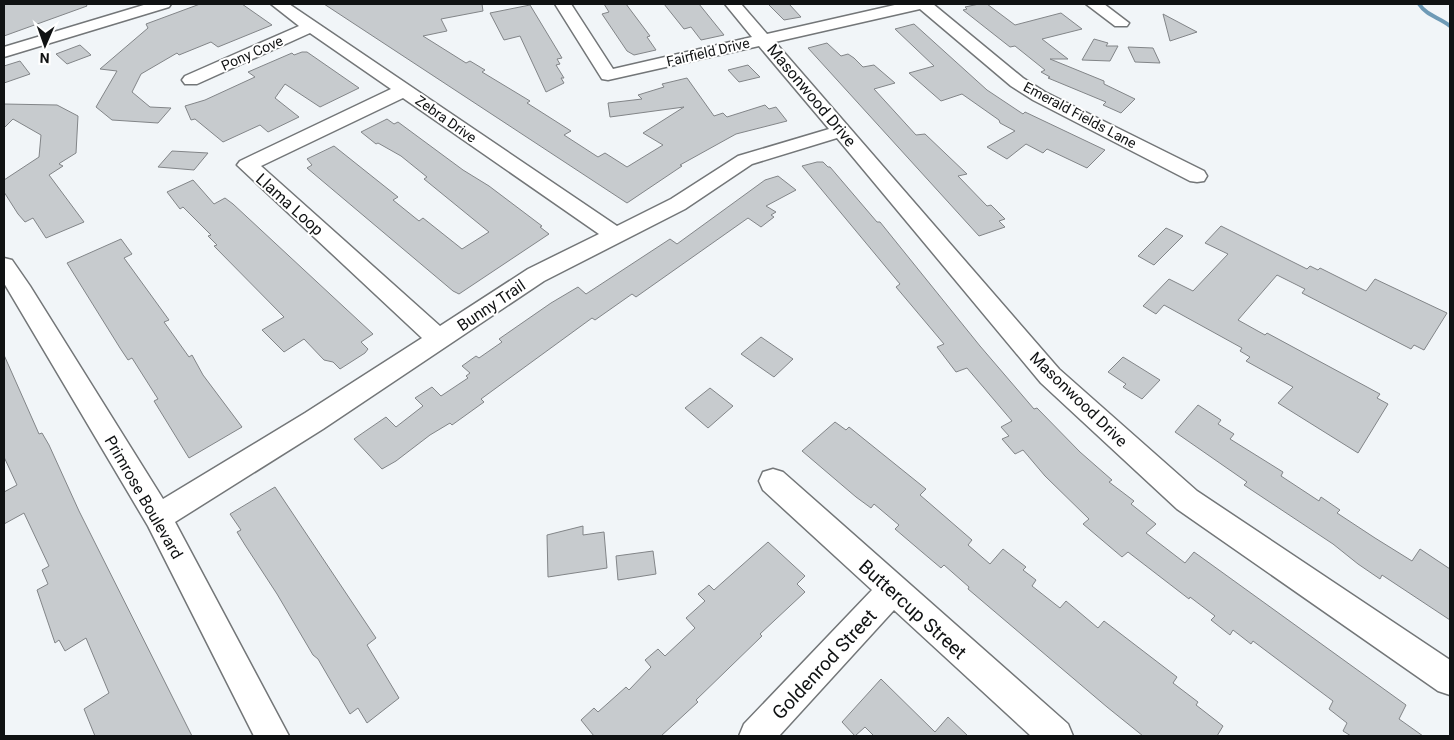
<svg xmlns="http://www.w3.org/2000/svg" width="1454" height="740" font-family="Roboto,sans-serif">
  <style>
    .lines { fill: none; stroke-linecap: round; stroke-linejoin: round }
    .stream { stroke: #6e9ab6; stroke-width: 4 }
    .building { fill: #c7cbce; stroke: #828588 }
    .minor-casing { stroke: #737678; stroke-width: 3 }
    .minor { fill: #fff; fill-rule: evenodd }
    .labels { text-anchor: middle; stroke-width: 4; stroke-linejoin: round; paint-order: stroke }
    .far-street-label { font-size: 14px; fill: #101213; stroke: #fff }
    .street-label { font-size: 16px; fill: #101213; stroke: #fff }
    .near-street-label { font-size: 19px; fill: #101213; stroke: #fff }
  </style>
  <rect width="100%" height="100%" fill="#f1f5f8"/>
  <g class="lines">
    <path class="stream" d="M1419 4C1427 16 1439 17 1450 26"/>
  </g>
  <path class="building" d="M4 4H86L87 6 4 36Z
    M200 4H242L272 25 218 47 211 42 179 55 177 53 141 74 132 92 150 107 171 108 158 123 112 120 96 107 117 71 100 69 148 28 146 24Z
    M324 4H482L483 11 441 19 447 31 423 36 466 63 470 61 485 70 482 72 530 101 527 103 571 131 564 135 598 157 605 153 627 167 663 145 643 133 684 107 610 117 608 103 642 99 638 95 664 87 662 84 687 78 714 116 723 113 727 117 765 105 769 109 776 107 787 121 736 134 680 165 682 166 627 203Z
    M604 4H626L650 36 647 37 656 50 634 55 627 51 602 14 609 12Z
    M664 4H699L724 35 701 40 691 27 684 29Z
    M768 4H789L801 17 784 20Z
    M979 4H987L1015 25 1061 13 1082 29 1042 39 1068 59H1050L1104 81V84L1135 99 1121 113 1103 105 1106 102 1048 78 1050 77 1041 72 1045 70 1015 46 1010 47 963 10 967 9 965 7Z
    M530 5 562 58 557 59 560 64 556 65 564 78H561L564 83 546 92 520 36 504 40 490 13Z
    M1163 14 1197 32 1170 41Z
    M914 24 987 90 1023 114 1025 112 1105 150 1087 168 1047 149 1043 153 1026 144 1007 159 987 147 1015 131 1000 123 999 120 962 94 941 101 909 73 934 66 895 29Z
    M1094 39 1108 43 1106 46H1118L1110 61 1082 60Z
    M827 43 841 56 848 54 854 58 863 67 874 65 895 83 874 89 916 135 925 134 967 174 958 176 987 206 991 205 1005 219 999 221 1005 227 979 236 808 48Z
    M80 45 91 55 67 64 56 54Z
    M1128 47 1153 48 1160 63 1135 62Z
    M302 52H307L359 88 320 107 285 84 275 98 299 117 268 132 260 125 223 142 195 119 191 120 185 106 205 100 255 77 248 72 292 53 294 55Z
    M20 61 30 74 4 83V66Z
    M748 65 760 77 739 82 728 70Z
    M4 104 57 105 78 116 76 153 60 163 59 164 63 166 49 175 84 222 46 238 33 218 25 222 18 214 4 192V180L39 157 41 135 13 119 4 128Z
    M387 119 394 124 398 122 463 170 489 186 542 226 540 227 549 234 459 294 453 291 307 168 312 165 307 159 334 146 398 197 393 200 419 221 423 218 462 249 489 232 424 179 427 177 401 156 378 143 376 144 361 132Z
    M172 151 208 153 194 170 158 167Z
    M817 162H823L828 167H830L877 222H880L980 346 1034 409 1037 408 1080 452 1112 480 1109 482 1134 501 1131 504 1156 524 1146 533 1185 563 1194 552 1406 705 1399 719 1423 736H1351L1343 731 1347 723 1329 709 1333 701 1253 641 1251 644 1233 630 1230 635 1211 620 1215 616 1190 597 1189 599 1128 552 1122 557 1083 524 1089 519 1045 476 1023 450 1015 454 1002 439 1009 436 1001 427 1012 421 967 368 956 372 937 347 944 344 896 287 900 284 802 166Z
    M778 176 796 190 766 206 776 212 771 215 774 217 761 227 748 218 636 297 632 294 595 320 592 318 481 399 484 402 452 425 450 423 430 435 396 461 382 469 354 439 386 417 396 427 423 406 415 398 432 387 441 396 468 378 466 376 470 373 462 366 476 356 479 358 502 342 499 339 551 303 578 287 586 294 670 239 677 244 765 180Z
    M193 180 214 204 225 198 233 204 373 334 361 342 368 349 365 353 340 369 333 362 324 360 304 339 284 352 262 330 284 317 214 246 217 245 208 236 211 235 183 207 180 209 167 192Z
    M1221 226 1307 269 1310 266 1318 270 1320 268 1366 291 1375 279 1447 313 1424 350 1414 345 1411 349 1302 293 1305 289 1277 275 1238 320 1265 335 1267 333 1380 394 1377 398 1388 404 1358 453 1278 403 1293 387 1246 361 1250 357 1240 351 1242 348 1164 305 1156 314 1143 306 1169 279 1193 291 1228 254 1205 243Z
    M1166 228 1183 236 1154 265 1138 256Z
    M121 239 132 254 124 258 169 320 164 322 189 357 192 355 203 375 242 427 189 458 154 401 158 399 132 358 128 360 120 348 67 263Z
    M761 337 793 359 774 377 741 354Z
    M4 355 39 434 42 433 49 445 79 511 192 736H95L84 709 109 693 86 638 65 651 59 640 55 643 37 590 48 584 42 570 49 566 24 513 4 524V492L17 485 4 457Z
    M1123 357 1160 380 1142 399 1123 387 1126 384 1108 372Z
    M710 388 733 406 708 428 685 408Z
    M1198 405 1221 420 1218 424 1234 434 1230 439 1283 472 1281 476 1319 501 1321 497 1340 510 1337 513 1375 538 1412 561 1420 549 1450 569V620L1382 575 1380 579 1358 564 1333 544 1244 485 1247 482 1175 432Z
    M835 422 846 430 849 427 926 489 920 495 972 540 968 545 990 564 1003 549 1026 567 1023 570 1036 580 1032 586 1060 608 1066 601 1098 628 1104 621 1177 677 1173 683 1198 702 1196 705 1223 726 1217 736H1143L1107 707 968 589 969 587 944 565 941 568 922 552 895 529 899 525 874 504 871 508 856 497 802 451Z
    M275 487 376 638 367 645 399 698 367 723 358 708 350 714 318 659 313 655 277 594 245 545 237 532 241 530 230 514Z
    M583 526V535L604 532 607 568 548 577 547 535Z
    M768 542 805 576 797 584 805 592 760 634 762 636 696 700 698 702 661 736H594L581 720 594 708 598 712 626 687 629 690 651 667 645 660 658 649 665 656 695 628 686 618 705 601 698 594 709 585 714 590Z
    M653 551 656 574 618 580 616 556Z
    M881 679 935 732 948 717 968 736H874L865 727 855 736 842 722Z"/>
  <g class="lines">
    <defs>
      <path id="minor" d="M147 4H171L169 7 4 57V47Z
        M271 4H289L617 226 671 199 738 156 829 129 759 46 608 80 602 79 555 4H571L613 69 752 37 725 4H741L767 34 899 4H933L1023 78 1045 92 1204 171 1207 176 1204 181 1197 182 1190 181 1033 100 1011 86 920 9 775 42 1059 369 1197 491 1450 660V695L1438 691 1177 509 1041 383 837 138 752 164 685 209 544 281 323 429 175 522 289 736H254L148 526 4 283V258L12 260 30 286 163 499 305 413 422 338 237 165 240 161 391 89 310 33 197 84H185L182 80 185 76 299 26ZM403 98 599 234 528 269 440 326 261 166Z
        M1086 4H1104L1129 23 1127 26H1115Z
        M773 469 783 472 1068 724 1073 736H1031L894 610 779 736H739L744 724 872 590 763 490 759 481 763 472Z"/>
    </defs>
    <use href="#minor" class="minor-casing"/>
    <use href="#minor" class="minor"/>
  </g>
  <g class="labels">
    <g class="far-street-label">
      <text transform="translate(708 52) rotate(-13)" y="5">Fairfield Drive</text>
      <text transform="translate(252 53) rotate(-24)" y="5">Pony Cove</text>
      <text transform="translate(1080 115) rotate(28)" y="5">Emerald Fields Lane</text>
      <text transform="translate(446 119) rotate(35)" y="5">Zebra Drive</text>
    </g>
    <g class="street-label">
      <text transform="translate(812 95) rotate(50)" y="6">Masonwood Drive</text>
      <text transform="translate(290 204) rotate(42)" y="6">Llama Loop</text>
      <text transform="translate(491 305) rotate(-34)" y="6">Bunny Trail</text>
      <text transform="translate(1079 399) rotate(44)" y="6">Masonwood Drive</text>
      <text transform="translate(144 497) rotate(60)" y="6">Primrose Boulevard</text>
    </g>
    <g class="near-street-label">
      <text transform="translate(913 609) rotate(42)" y="7">Buttercup Street</text>
      <text transform="translate(824 664) rotate(-47)" y="7">Goldenrod Street</text>
    </g>
  </g>
  <rect width="1454" height="740" fill="none" stroke="#101213" stroke-width="10"/>
  <g transform="translate(45 45) rotate(182)" stroke="#ffffff" stroke-width="4" paint-order="stroke">
  <path d="M0-4L9 19L0 12L-9 19Z" fill="#101213"/>
  <text y="-8" font-size="14" font-weight="bold" text-anchor="middle" fill="#101213">N</text>
  </g>
</svg>
